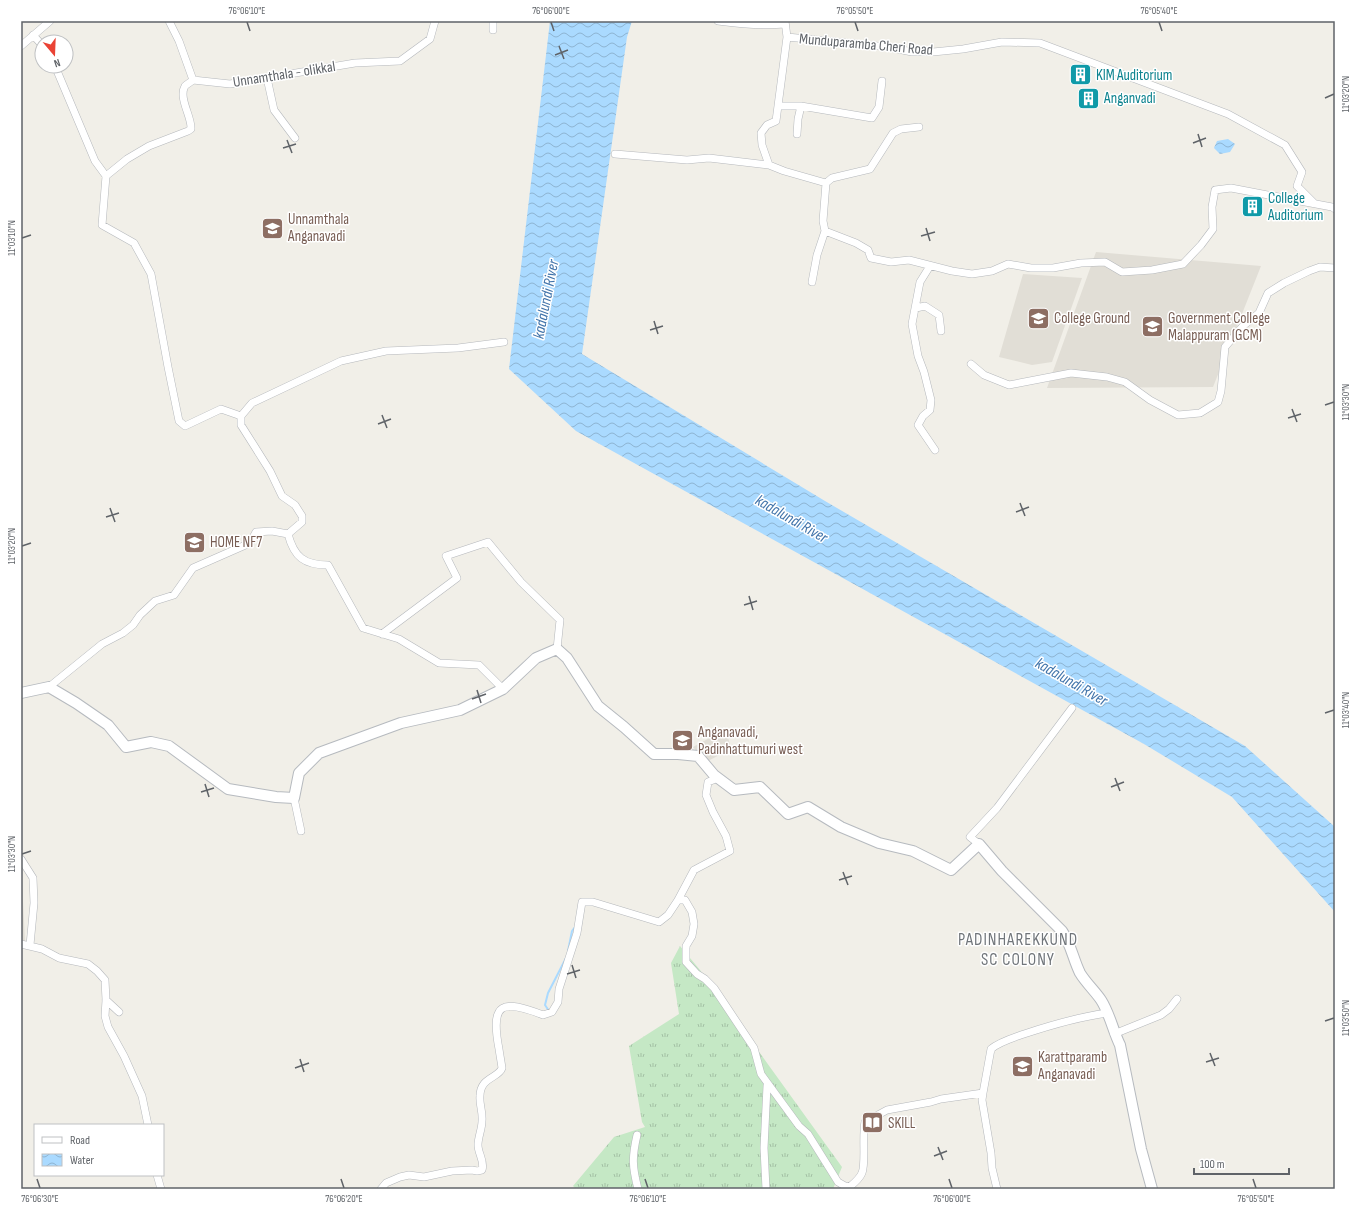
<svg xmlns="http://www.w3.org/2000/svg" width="1356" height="1210" font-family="'Sofia Sans Condensed',sans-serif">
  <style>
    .education { fill: #e1ded6 }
    .grass { fill: url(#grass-tufts) }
    .water { fill: url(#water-waves) }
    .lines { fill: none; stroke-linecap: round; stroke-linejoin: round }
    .stream { stroke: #aadaff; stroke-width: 2 }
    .street-casing { stroke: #b5b8bc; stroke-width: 8 }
    .secondary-casing { stroke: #b6babf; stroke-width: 12 }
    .street { stroke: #fff; stroke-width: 7 }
    .secondary { stroke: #fff; stroke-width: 10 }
    .ticks { fill: none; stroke: #5f6368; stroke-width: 1.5 }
    .labels { text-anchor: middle; stroke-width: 3; stroke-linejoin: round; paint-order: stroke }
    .street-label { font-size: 15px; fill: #5f6368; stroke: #fff }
    .culture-label { font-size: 15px; fill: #0d838f; stroke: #fff; text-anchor: start }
    .education-label { font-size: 15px; fill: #785e54; stroke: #fff; text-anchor: start }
    .water-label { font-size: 16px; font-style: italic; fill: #4174aa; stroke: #fff }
    .quarter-label { font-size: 17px; letter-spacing: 1px; fill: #70757a; stroke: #fff }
    .neatline { fill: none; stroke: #5f6368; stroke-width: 1.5 }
    .ticks-label { font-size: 10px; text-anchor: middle; fill: #5f6368 }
  </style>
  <defs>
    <pattern id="grass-tufts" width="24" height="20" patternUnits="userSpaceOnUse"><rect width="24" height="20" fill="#c5e8c5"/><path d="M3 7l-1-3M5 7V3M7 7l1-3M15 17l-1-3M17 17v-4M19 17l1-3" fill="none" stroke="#a3c0a4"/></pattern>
    <pattern id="water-waves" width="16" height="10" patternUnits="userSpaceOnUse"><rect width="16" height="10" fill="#aadaff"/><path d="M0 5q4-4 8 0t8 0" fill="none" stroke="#8eb4d2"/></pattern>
  </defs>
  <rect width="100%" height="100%" fill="#f1efe8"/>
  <path class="education" d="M1096 252 1261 266 1213 387 1047 388Z
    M1023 274 1082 278 1052 362 1032 365 999 357Z
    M726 729 731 749 706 762 693 747Z
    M21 860 25 942H21Z"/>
  <path class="grass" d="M680 946 700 970 842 1167 833 1189H576L573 1186 614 1137 645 1127 642 1122 629 1046 679 1014 671 963Z"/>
  <path class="water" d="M550 21H632L627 37 582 354 825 501 1245 746 1335 827V912L1232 797 1144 744 576 431 509 369Z
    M1228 139 1235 144 1230 152 1220 154 1214 148 1217 141Z"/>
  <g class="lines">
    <path class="stream" d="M568 951 572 931 575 927
      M549 1011 545 1005 548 993 566 958"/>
    <defs>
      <path id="street" d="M169 21 179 41 193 80
        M718 21C740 24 763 26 785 24
        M785 21 787 37 776 121 767 125 761 133 762 145 769 165 784 171 826 183 823 221 825 231 856 243 868 250 871 258 891 262 909 260 952 271 972 274 992 271 1008 264 1031 268H1053L1081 263 1105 262 1122 272 1152 270 1183 264 1201 245 1213 229 1212 207 1215 190 1231 188 1332 207 1335 209
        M493 30V21
        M33 35 42 45
        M787 37 888 47 912 52H933L963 49 1002 42 1040 43 1228 114 1285 145 1302 172 1297 186 1314 203
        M21 46 50 21
        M55 66 95 161 106 176 102 225 134 243 151 274 168 367 179 421 185 426 221 409 241 416
        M267 78 274 110 295 138
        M778 106H801L872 118 879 107 882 81
        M797 134 798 119 801 106
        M615 154 687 160 709 158 769 165
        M106 176 127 159 149 146 188 131 191 129C192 117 178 98 185 86 187 84 191 82 193 80L230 84 355 63 400 61 430 39 435 21
        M826 183 832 178 870 169 893 133 901 129 919 127
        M930 266 920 282 912 324 918 356 924 372 931 400 930 410 923 416 918 425 935 450
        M812 282 817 255 825 231
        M916 308 925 306 939 315 941 331
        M971 364 984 375 1009 385 1071 373 1107 377 1125 382 1150 400 1178 415 1200 413 1218 402 1221 391 1225 347 1243 326 1259 313 1268 293 1284 283 1309 271 1320 267 1335 268
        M288 534 302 522V516L295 505 282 496 270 471 241 425V416L252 403 341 361 386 351 458 348 504 342
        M382 634 457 578 446 556 488 542 521 582 560 620 557 649
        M49 687 102 644 123 633 133 625 140 615 155 601 174 595 193 568 250 543 256 532 272 531 288 534C294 557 304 565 328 565L363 628 399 639 439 663 479 665 503 689
        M294 798 301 831
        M979 844 970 837 997 808 1072 708
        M21 859 33 878 34 903 30 945
        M678 900H685L692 912 694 924 692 936 686 946V962L697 974 705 979 714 988 754 1048 761 1074 799 1126 808 1134 838 1182 845 1186 850 1187
        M21 944 42 949 59 958 88 964 97 971 105 980 106 1000 105 1016 108 1027 124 1056 142 1096 148 1125
        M106 1000 119 1012
        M1114 1034 1161 1015 1169 1009 1177 999
        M983 1093 982 1100 991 1153 992 1168 997 1189
        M637 1135C632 1157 632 1166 638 1189
        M157 1175 161 1189
        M381 1189 386 1183 400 1177 409 1175 424 1177 452 1171 472 1170 477 1171 482 1170C485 1161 478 1154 478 1145 478 1137 482 1129 482 1121 483 1112 479 1104 480 1096 480 1077 499 1078 502 1068 501 1061 500 1056 499 1049 490 1002 502 999 543 1015L552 1012 558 1002 559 989 577 933 582 902H593L659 922 668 915 678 900 694 870 730 851 726 836 713 812 706 795 708 782 718 778
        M766 1189 764 1148 767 1086 769 1087
        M847 1189C853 1184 859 1180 862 1173 866 1164 862 1135 865 1122L887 1110 931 1102 941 1099 983 1093 991 1049C999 1042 1013 1038 1024 1034 1051 1025 1079 1017 1107 1013"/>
      <path id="secondary" d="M21 693 49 687 76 703 108 725 126 747 151 742 169 746 228 789 276 797 294 798 299 773 319 753 401 723 460 710 503 689 536 658 557 649 567 658 598 706 624 727 654 754H678L698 756 714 775 734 790 760 787 788 814 808 807 841 827 879 843 913 851 951 870 979 844 1002 871 1062 931C1071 944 1073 959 1080 973 1086 983 1095 991 1101 1000 1110 1014 1113 1031 1120 1045L1141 1149 1152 1189"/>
    </defs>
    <use href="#street" class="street-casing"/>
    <use href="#secondary" class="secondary-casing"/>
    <use href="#street" class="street"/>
    <use href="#secondary" class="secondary"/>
  </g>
  <path class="ticks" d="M247 22 250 31M551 22 554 31M855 22 858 31M1159 22 1162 31M559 46 564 59M555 55 568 50M1325 98 1334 94M1198 134 1202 147M287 140 292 153M1193 143 1206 138M283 148 296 144M926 228 930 241M921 236 935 232M22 238 31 235M654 321 658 334M650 330 663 326M1325 405 1334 402M1292 409 1297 422M382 415 387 428M1288 418 1301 414M378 424 391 419M1020 503 1025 516M110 508 115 522M1016 512 1029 507M106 517 119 513M22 546 31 543M749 596 753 610M744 605 757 601M477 690 481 703M472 699 486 694M1325 713 1334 710M1115 778 1120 791M205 784 209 797M1111 787 1124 782M201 792 214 788M22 854 31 851M843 872 848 885M839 880 852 876M572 965 576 978M567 974 580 970M1325 1021 1334 1018M1210 1053 1215 1066M300 1059 304 1072M1206 1062 1219 1058M295 1068 309 1063M938 1147 943 1160M934 1156 947 1151M37 1179 40 1188M341 1179 344 1188M645 1179 648 1188M949 1179 952 1188M1253 1179 1256 1188"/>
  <defs>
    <symbol id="building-square" viewBox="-11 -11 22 22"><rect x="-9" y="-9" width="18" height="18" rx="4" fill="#0f9aa8" stroke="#fff"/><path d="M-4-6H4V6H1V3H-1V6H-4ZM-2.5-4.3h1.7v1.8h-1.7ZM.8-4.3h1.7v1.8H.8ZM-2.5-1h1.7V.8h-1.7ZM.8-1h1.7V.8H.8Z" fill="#fff"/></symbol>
    <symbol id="school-square" viewBox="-11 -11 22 22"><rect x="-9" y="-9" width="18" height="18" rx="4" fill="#8d6e63" stroke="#fff"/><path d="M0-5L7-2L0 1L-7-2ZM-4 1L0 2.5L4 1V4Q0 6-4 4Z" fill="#fff"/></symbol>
    <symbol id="university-square" viewBox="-11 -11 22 22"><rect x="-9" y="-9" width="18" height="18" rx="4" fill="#8d6e63" stroke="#fff"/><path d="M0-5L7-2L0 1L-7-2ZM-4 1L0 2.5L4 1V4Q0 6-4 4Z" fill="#fff"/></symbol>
    <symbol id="library-square" viewBox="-11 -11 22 22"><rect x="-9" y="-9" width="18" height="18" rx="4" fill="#8d6e63" stroke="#fff"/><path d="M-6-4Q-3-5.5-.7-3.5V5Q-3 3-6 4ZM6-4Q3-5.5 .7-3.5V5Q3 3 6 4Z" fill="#fff"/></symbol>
  </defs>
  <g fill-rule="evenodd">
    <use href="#building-square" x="1068" y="62" width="25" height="25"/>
    <use href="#building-square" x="1076" y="86" width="25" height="25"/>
    <use href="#building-square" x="1240" y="194" width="25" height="25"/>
    <use href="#school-square" x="260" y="216" width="25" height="25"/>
    <use href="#university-square" x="1026" y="306" width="25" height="25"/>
    <use href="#university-square" x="1140" y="314" width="25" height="25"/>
    <use href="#school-square" x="182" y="530" width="25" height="25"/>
    <use href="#school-square" x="670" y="728" width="25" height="25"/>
    <use href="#school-square" x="1010" y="1054" width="25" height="25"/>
    <use href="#library-square" x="860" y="1110" width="25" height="25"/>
  </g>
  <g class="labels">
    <g class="street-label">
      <text transform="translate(866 44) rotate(5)" y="5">Munduparamba Cheri Road</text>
      <text transform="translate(284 74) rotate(-9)" y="5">Unnamthala - olikkal</text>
    </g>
    <g class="culture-label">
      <text x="1096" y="80">KIM Auditorium</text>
      <text x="1104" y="103">Anganvadi</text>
      <text x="1268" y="203">College<tspan x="1268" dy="17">Auditorium</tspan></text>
    </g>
    <g class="education-label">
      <text x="288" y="224">Unnamthala<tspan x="288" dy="17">Anganavadi</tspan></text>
      <text x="1054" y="323">College Ground</text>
      <text x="1168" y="323">Government College<tspan x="1168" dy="17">Malappuram (GCM)</tspan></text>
      <text x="210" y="547">HOME NF7</text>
      <text x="698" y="737">Anganavadi,<tspan x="698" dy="17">Padinhattumuri west</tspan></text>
      <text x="1038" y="1062">Karattparamb<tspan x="1038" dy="17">Anganavadi</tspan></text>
      <text x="888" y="1128">SKILL</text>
    </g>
    <g class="water-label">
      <text transform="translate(545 299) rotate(-79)" y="6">kadalundi River</text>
      <text transform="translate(792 518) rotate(30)" y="6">kadalundi River</text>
      <text transform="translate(1072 681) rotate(30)" y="6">kadalundi River</text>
    </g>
    <g class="quarter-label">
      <text x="1018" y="945">PADINHAREKKUND<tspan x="1018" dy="20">SC COLONY</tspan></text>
    </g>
  </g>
  <rect width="1356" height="1210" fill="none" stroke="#ffffff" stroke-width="44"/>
  <rect x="34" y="1124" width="130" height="52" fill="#ffffff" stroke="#bfc1c3"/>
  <rect x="42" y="1137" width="20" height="6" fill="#ffffff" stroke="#bfc1c3"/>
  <text x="70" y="1144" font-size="12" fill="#5f6368">Road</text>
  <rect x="42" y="1154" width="20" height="12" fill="url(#water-waves)" stroke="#bfc1c3"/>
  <text x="70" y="1164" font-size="12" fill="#5f6368">Water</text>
  <g transform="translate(54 54) rotate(161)"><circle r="19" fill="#ffffff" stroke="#bfc1c3"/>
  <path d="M0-3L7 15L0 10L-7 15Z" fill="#ea4335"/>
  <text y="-6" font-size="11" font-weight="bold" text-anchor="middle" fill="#5f6368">N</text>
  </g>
  <path d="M1194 1168v6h95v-6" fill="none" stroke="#5f6368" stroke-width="2"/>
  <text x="1200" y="1168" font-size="12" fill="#5f6368" stroke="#ffffff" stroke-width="3" paint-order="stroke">100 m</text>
  <rect x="22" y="22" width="1312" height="1166" class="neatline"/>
  <g class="ticks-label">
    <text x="247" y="14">76°06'10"E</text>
    <text x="551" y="14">76°06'00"E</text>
    <text x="855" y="14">76°05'50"E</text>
    <text x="1159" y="14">76°05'40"E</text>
    <text transform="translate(1345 94) rotate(-90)" y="4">11°03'20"N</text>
    <text transform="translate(11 238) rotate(-90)" y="4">11°03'10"N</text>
    <text transform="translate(1345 402) rotate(-90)" y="4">11°03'30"N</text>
    <text transform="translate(11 546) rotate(-90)" y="4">11°03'20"N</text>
    <text transform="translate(1345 710) rotate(-90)" y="4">11°03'40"N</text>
    <text transform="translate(11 854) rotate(-90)" y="4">11°03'30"N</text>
    <text transform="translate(1345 1018) rotate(-90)" y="4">11°03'50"N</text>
    <text x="40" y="1202">76°06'30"E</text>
    <text x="344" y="1202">76°06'20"E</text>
    <text x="648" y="1202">76°06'10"E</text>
    <text x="952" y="1202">76°06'00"E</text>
    <text x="1256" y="1202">76°05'50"E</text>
  </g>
</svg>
